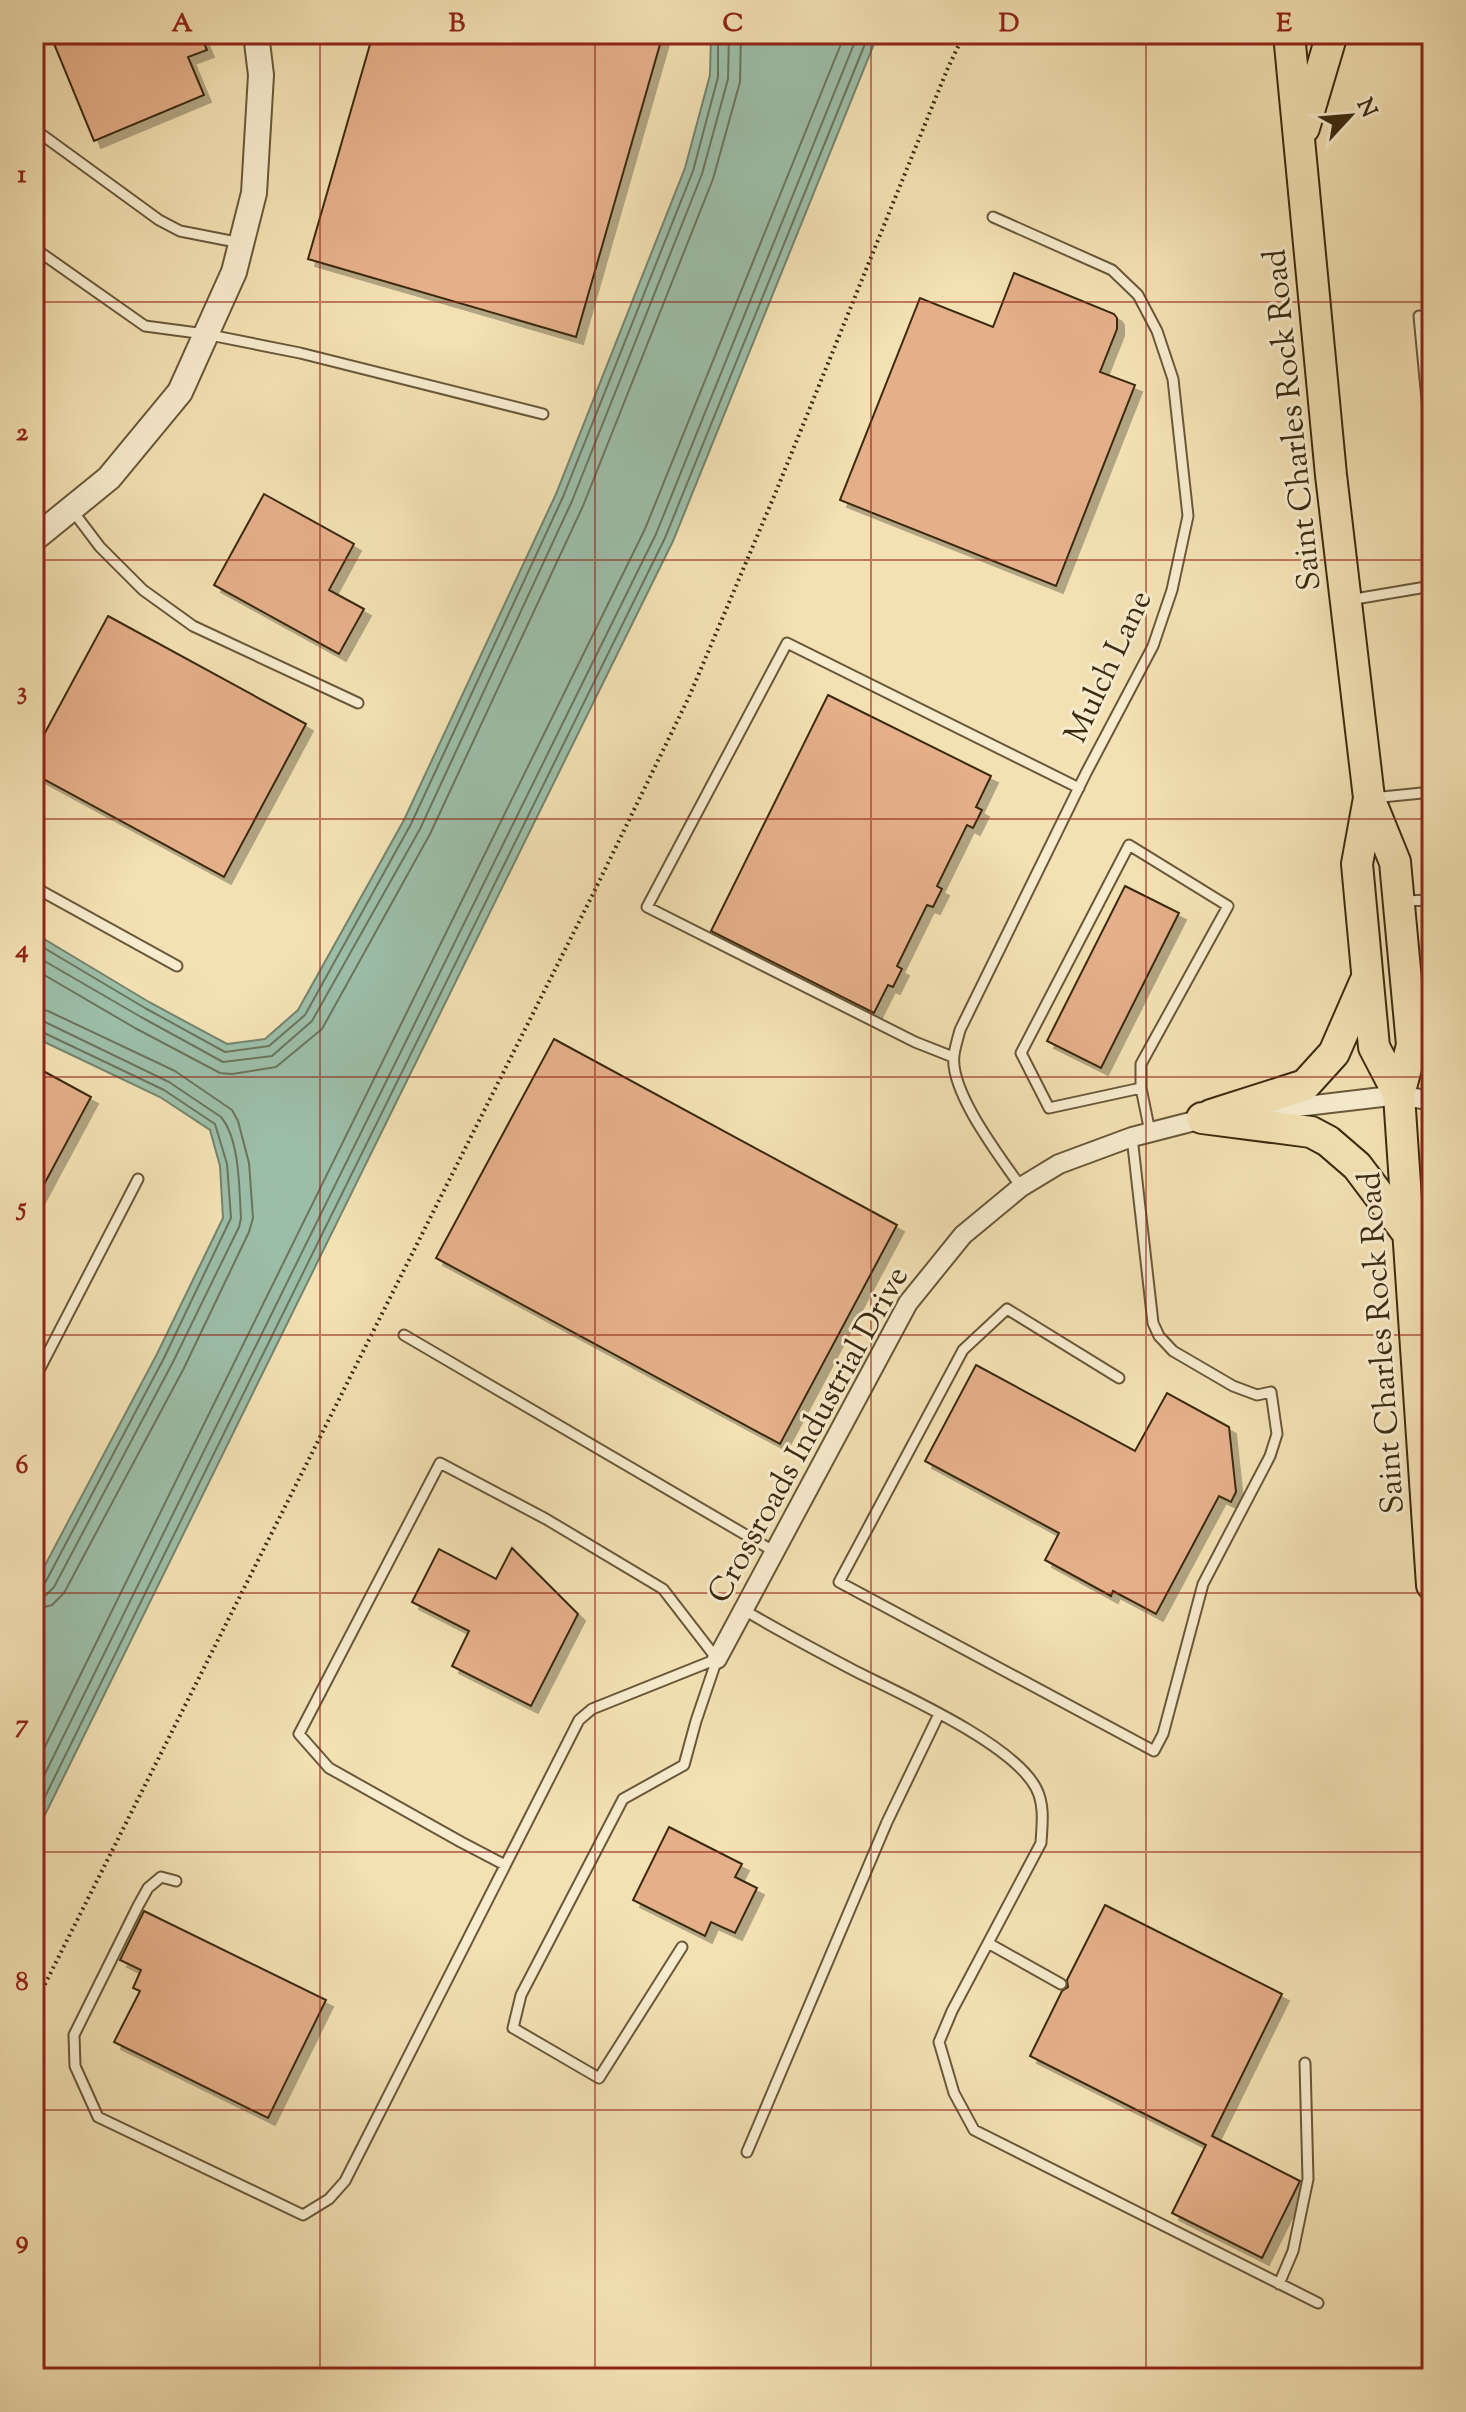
<svg xmlns="http://www.w3.org/2000/svg" width="1466" height="2412" font-family="'Sorts Mill Goudy',serif">
  <style>
    .water { fill: #9cbea9; stroke: #75836c; stroke-width: 2 }
    .lines { fill: none; stroke-linecap: round; stroke-linejoin: round }
    .shore { stroke: #6c745c; stroke-width: 2 }
    .building { fill: #e5af89; stroke: #3b2a10; stroke-width: 2; filter: url(#shadow) }
    .service-casing { stroke: #695839; stroke-width: 13 }
    .minor-casing { stroke: #695839; stroke-width: 22 }
    .tertiary-casing { stroke: #695839; stroke-width: 28 }
    .primary-casing { stroke: #3b2a10; stroke-width: 34 }
    .path { stroke: #3b2a10; stroke-width: 4; stroke-dasharray: 2 4; stroke-linecap: butt }
    .service { stroke: #f7ecce; stroke-width: 9 }
    .minor { stroke: #f7ecce; stroke-width: 18 }
    .tertiary { stroke: #f7ecce; stroke-width: 24 }
    .primary { stroke: #f3e1b3; stroke-width: 30 }
    .grid { fill: none; stroke: #8f2418; stroke-width: 2; stroke-opacity: 0.55 }
    .labels { text-anchor: middle; stroke-width: 6; stroke-linejoin: round; paint-order: stroke }
    .street-label { font-size: 32px; fill: #3b2a10; stroke: #f7ecce }
    .neatline { fill: none; stroke: #8f2418; stroke-width: 3 }
    .grid-label { font-size: 26px; text-anchor: middle; font-weight: bold; fill: #8f2418 }
  </style>
  <defs>
    <filter id="shadow"><feDropShadow dx="7" dy="7" stdDeviation="0" flood-color="#0004"/></filter>
  </defs>
  <rect width="100%" height="100%" fill="#f3e1b3"/>
  <filter id="stains"><feTurbulence type="fractalNoise" baseFrequency=".0025" numOctaves="4"/><feColorMatrix values="0 0 0 0 .2 0 0 0 0 .09 0 0 0 0 .02 0 0 0 .5 -.17"/></filter>
  <radialGradient id="worn" r=".72"><stop offset=".6" stop-color="#630" stop-opacity="0"/><stop offset="1" stop-color="#630" stop-opacity=".3"/></radialGradient>
  <path class="water" d="M711 34H878L673 541 34 1837V1586L157 1354 223 1218 220 1166 210 1130 160 1097 34 1037V933L149 1002 227 1044 265 1039 298 1010 404 820 556 494 685 168 710 75Z"/>
  <g class="lines">
    <path class="shore" d="M34 942 145 1008 225 1052 269 1046 305 1015 411 824 563 497 693 171 718 77V34
      M34 955 141 1017 223 1062 272 1056 312 1021 420 829 572 501 702 174 728 79 729 34
      M34 969 135 1028 220 1073 232 1074 276 1067 322 1029 430 834 583 506 713 179 740 82 741 34
      M34 1008 48 1011 175 1071 232 1110 238 1121 249 1163 253 1218 249 1232 184 1368 64 1593 52 1605 34 1610
      M34 1020 45 1022 169 1082 221 1117C240 1140 239 1188 241 1218L239 1227 173 1362 54 1587 45 1596 34 1598
      M34 1030 40 1031 164 1090 215 1124 227 1164 231 1218 164 1358 45 1583 40 1587 34 1588
      M34 1769 645 529 845 34
      M34 1796 656 534 858 34
      M34 1819 665 538 869 34"/>
  </g>
  <path class="building" d="M50 34H200L207 50 188 57 204 95 94 141Z
    M373 34H663L576 337 308 259Z
    M1014 273 1114 314 1117 318V329L1100 372 1135 385 1056 586 840 500 920 298 993 327Z
    M264 494 354 544 329 590 364 609 339 654 214 585Z
    M108 616 306 724 224 877 34 774V753Z
    M828 695 991 776 976 807 982 810 973 828 967 825 937 886 942 889 933 907 927 905 897 966 902 969 893 987 888 985 874 1013 711 931Z
    M1125 886 1179 913 1101 1068 1047 1041Z
    M554 1039 897 1225 780 1444 436 1258Z
    M34 1066 91 1097 34 1203Z
    M976 1365 1135 1451 1167 1393 1229 1427 1236 1492 1231 1502 1219 1496 1156 1614 1113 1591 1111 1596 1045 1560 1059 1533 925 1461Z
    M512 1548 578 1614 531 1706 452 1666 469 1631 412 1602 439 1549 496 1579Z
    M669 1827 742 1864 735 1877 757 1888 735 1933 711 1922 705 1936 633 1900Z
    M1105 1905 1282 1994 1212 2136 1300 2181 1262 2258 1172 2213 1206 2145 1030 2056 1062 1991 1068 1987 1067 1980Z
    M144 1911 326 2000 268 2118 114 2042 140 1991 133 1988 141 1970 120 1960Z"/>
  <g class="lines">
    <defs>
      <path id="service" d="M34 129 159 220 180 231 241 243
        M993 217 1112 270 1138 295 1157 331 1173 379 1188 516 1172 590 1153 646 1086 773 960 1030C958 1038 955 1047 954 1055 949 1091 1000 1157 1021 1187
        M34 248 145 326 205 334 300 353 543 414
        M1419 316 1432 452
        M72 510 100 547 143 590 193 626 358 703
        M1349 600 1432 586
        M1372 798 1432 792
        M34 887 177 966
        M1403 901 1432 900
        M1411 994 1432 993
        M953 1057 915 1042 647 907 787 643 1079 788
        M1141 1088 1049 1108 1021 1053 1129 845 1228 906 1141 1064V1088L1150 1132
        M404 1335 775 1552
        M1119 1378 1007 1309 963 1350 839 1582 1154 1751 1163 1734 1203 1584 1270 1456 1277 1434 1271 1392 1257 1395 1233 1386 1173 1351 1159 1336 1153 1323 1132 1137
        M34 1380 138 1179
        M744 1610C781 1632 819 1652 857 1672 903 1695 1013 1744 1036 1788 1045 1805 1042 1825 1041 1843L952 2011 939 2042 954 2093 974 2130 1318 2303
        M505 1865 461 1842 329 1768 299 1734 440 1463 546 1519 663 1589 717 1659
        M176 1881 161 1877 148 1888 138 1906 74 2035 75 2066 98 2117 303 2215 329 2199 345 2181 579 1720 592 1709 717 1659
        M988 1943 1061 1984
        M682 1947 599 2078 513 2028 521 1995 623 1799 684 1765 696 1721 717 1659
        M747 2152 887 1822 939 1714
        M1279 2284 1293 2251 1308 2179 1305 2063"/>
      <path id="minor" d="M1255 1112 1399 1095 1432 1101
        M717 1659 908 1303 963 1235 1021 1187 1059 1164 1132 1137 1210 1117"/>
      <path id="tertiary" d="M34 539 109 478 180 392 234 272 254 193 261 75 256 34"/>
      <path id="primary" d="M1289 34 1331 475 1369 798 1395 862 1412 1045 1399 1095 1432 1585
        M1304 128 1332 34
        M1369 798 1357 864 1374 1047 1399 1095
        M1211 1115 1305 1085 1334 1053 1365 982
        M1202 1118 1311 1132 1328 1141 1357 1166 1409 1235"/>
    </defs>
    <use href="#service" class="service-casing"/>
    <use href="#minor" class="minor-casing"/>
    <use href="#tertiary" class="tertiary-casing"/>
    <use href="#primary" class="primary-casing"/>
    <path class="path" d="M34 2006 591 898 689 697 775 494 947 70 964 34"/>
    <use href="#service" class="service"/>
    <use href="#minor" class="minor"/>
    <use href="#tertiary" class="tertiary"/>
    <use href="#primary" class="primary"/>
  </g>
  <path class="grid" d="M320 34V2378M595 34V2378M871 34V2378M1146 34V2378M34 302H1432M34 560H1432M34 819H1432M34 1077H1432M34 1335H1432M34 1593H1432M34 1852H1432M34 2110H1432"/>
  <g class="labels">
    <g class="street-label">
      <text transform="translate(1291 420) rotate(-96)" y="11">Saint Charles Rock Road</text>
      <text transform="translate(1107 666) rotate(-65)" y="11">Mulch Lane</text>
      <text transform="translate(1380 1343) rotate(-94)" y="11">Saint Charles Rock Road</text>
      <text transform="translate(807 1434) rotate(-61)" y="11">Crossroads Industrial Drive</text>
    </g>
  </g>
  <rect width="1466" height="2412" fill="none" stroke="#f3e1b3" stroke-width="88"/>
  <g transform="translate(1350 116) rotate(64)" stroke="#f7ecce" stroke-width="6" paint-order="stroke">
  <path d="M0-6L14 30L0 20L-14 30Z" fill="#3b2a10"/>
  <text y="-12" font-size="22" font-weight="bold" text-anchor="middle" fill="#3b2a10">N</text>
  </g>
  <rect x="44" y="44" width="1378" height="2324" class="neatline"/>
  <g class="grid-label">
    <text x="182" y="31">A</text>
    <text x="457" y="31">B</text>
    <text x="733" y="31">C</text>
    <text x="1009" y="31">D</text>
    <text x="1284" y="31">E</text>
    <text x="22" y="182">1</text>
    <text x="22" y="440">2</text>
    <text x="22" y="699">3</text>
    <text x="22" y="957">4</text>
    <text x="22" y="1215">5</text>
    <text x="22" y="1473">6</text>
    <text x="22" y="1732">7</text>
    <text x="22" y="1990">8</text>
    <text x="22" y="2248">9</text>
  </g>
  <rect width="100%" height="100%" filter="url(#stains)"/>
  <rect width="100%" height="100%" fill="url(#worn)"/>
</svg>
